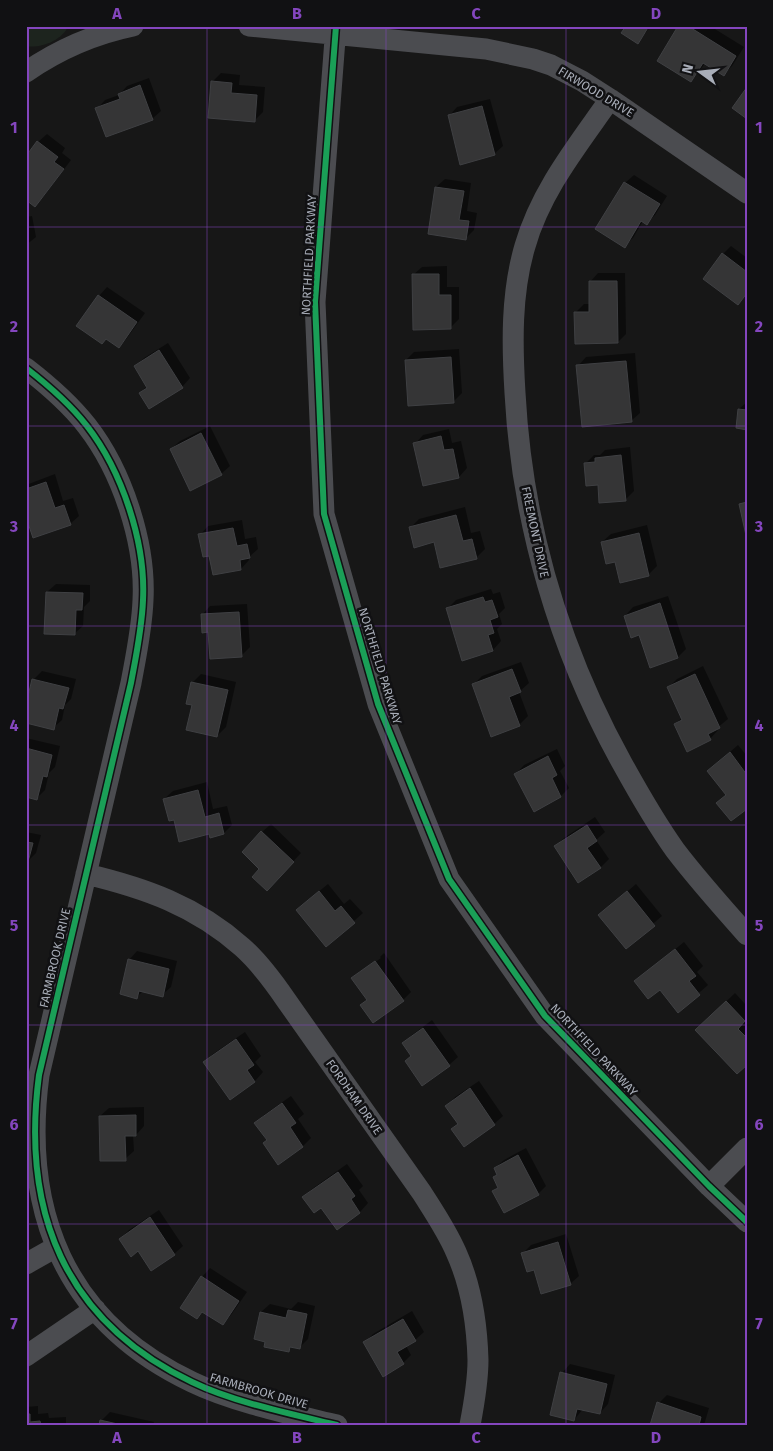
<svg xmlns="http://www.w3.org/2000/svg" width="773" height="1451" font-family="'Fira Sans',sans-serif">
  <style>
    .green { fill: #1d241e }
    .shadow { fill: #0007 }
    .building { fill: #353536; stroke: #3f4043 }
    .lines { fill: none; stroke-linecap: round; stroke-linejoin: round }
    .minor { stroke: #4b4c50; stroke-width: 21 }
    .cycleway-casing { stroke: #111113; stroke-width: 9 }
    .cycleway { stroke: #1a9f57; stroke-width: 6 }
    .grid { fill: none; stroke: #8446be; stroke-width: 1; stroke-opacity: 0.55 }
    .labels { text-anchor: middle; stroke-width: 5; stroke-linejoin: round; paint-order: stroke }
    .street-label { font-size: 12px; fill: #a8adb8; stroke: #111113 }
    .neatline { fill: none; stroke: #8446be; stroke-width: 2 }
    .grid-label { font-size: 16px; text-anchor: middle; font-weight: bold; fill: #8446be }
  </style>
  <rect width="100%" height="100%" fill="#171717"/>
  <path class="green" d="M26 26H68C63 40 40 49 26 46Z"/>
  <path class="shadow" d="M627 26H651L638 42Z
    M680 26H710L744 47 732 66 724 74 705 63 699 72 691 80Z
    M221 73 240 75 239 85 265 87 263 112 254 121 212 82Z
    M149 78 161 111 152 119 97 109 105 100 119 95 127 86Z
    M490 99 503 146 494 154 449 116 457 107Z
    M47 134 65 148 62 153 71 160 43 197 35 205 38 142Z
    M634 175 667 196 655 215 647 223 643 221 633 238 624 246 625 183Z
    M445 179 471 183 467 211 477 213 474 230 465 239 429 233 436 187Z
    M32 216 36 237 26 245V217Z
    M731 246 747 258V294L738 304 723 254Z
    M447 266V287H459V319L451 327 413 275 422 267Z
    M598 273H625L626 334 618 342 575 313 584 304H590V282Z
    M107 287 145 313 127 338 119 347 106 338 78 326 99 296Z
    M168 343 190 378 182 387 140 393 147 386 135 367 144 358Z
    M459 349 462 393 453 402 406 360 414 352Z
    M635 353 640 413 631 421 578 366 586 357Z
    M747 402V428L739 409Z
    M210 426 230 466 221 474 171 449 180 441Z
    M449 429 452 443 461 441 467 468 459 477 424 485 415 444 423 435Z
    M630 447 634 491 625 500 599 483 585 464 594 455H600L605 450Z
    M55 474 63 501 73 498 79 516 70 524 26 513V485Z
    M465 507 471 533 480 531 485 549 476 558 435 541 410 528 419 519Z
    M242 520 245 539 256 537 258 549 249 557V560L241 569 210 554 200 535 208 526Z
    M647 525 657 566 648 575 616 560 602 542 611 534Z
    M56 584 90 585V601L84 607 83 626 74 634 47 592Z
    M491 589 493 594 500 592 505 608 499 614 502 624 497 629 501 641 493 650 447 609 456 600Z
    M668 596 686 649 678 657 640 633 625 616 633 607Z
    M247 604 250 647 241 656 209 631 202 615 210 606Z
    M521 662 529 683 519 692 528 716 519 725 473 685 482 676Z
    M703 666 728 719 717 728 718 730 710 739 675 724 683 717 669 687 677 679Z
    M42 671 76 679 71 699 65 705 62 720 53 728 33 680Z
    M201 674 236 682 226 727 217 736 193 704 192 683Z
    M26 738 60 746 55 767 49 773 45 790 37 798 26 796Z
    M738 745 747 756V807L727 794 708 771Z
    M557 749 565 766 560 771 569 788 561 796 516 774 524 765Z
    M207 782 213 809 227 806 232 825 224 833 210 832 174 818 164 799 173 791Z
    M595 817 605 832 596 840 609 859 600 868 556 846 564 838Z
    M271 824 301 853 275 881 262 832Z
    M26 832 41 835 36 853 29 860 26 871Z
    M328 884 344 904 350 899 363 913 327 945 306 902Z
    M636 884 662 916 626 947 600 915Z
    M684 942 703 966 697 972 708 985 678 1011 660 988 635 982Z
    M137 951 177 961 171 987 162 995 143 991 137 997 129 960Z
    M384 953 411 992 403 1000 362 1005 368 999 353 978 360 971V973L381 958 380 957Z
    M735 993 747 1006V1018L745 1020 747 1021V1063L697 1030Z
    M432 1020 458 1057 449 1065 422 1084 412 1056 404 1043 412 1035Z
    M245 1032 261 1056 255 1062 263 1072 255 1081 231 1098 205 1062 213 1054Z
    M479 1081 503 1116 494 1124 464 1146 459 1123 447 1106 455 1097Z
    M291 1096 304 1114 298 1119 311 1138 303 1146 278 1163 268 1140 256 1123 264 1115Z
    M144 1107V1126L136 1135H133L134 1151 125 1159 100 1116 109 1108Z
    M526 1148 546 1186 538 1194 494 1191 499 1186 494 1177 498 1173 495 1168 504 1160Z
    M347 1164 363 1186 359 1190 368 1203 360 1212 337 1228 321 1206 304 1197 312 1189Z
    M159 1210 183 1246 174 1254 152 1269 138 1250 120 1239 129 1230Z
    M566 1234 579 1276 570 1284 535 1268 522 1254 531 1245Z
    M210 1268 247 1292 231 1315 223 1324 204 1311 197 1318 202 1277Z
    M298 1302 315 1306 308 1339 299 1348 293 1346 288 1351 267 1341 261 1312 270 1304 291 1309Z
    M412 1311 424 1332 415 1340 406 1346 411 1355 403 1363 364 1343 373 1334Z
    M570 1364 615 1375 608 1404 600 1413 583 1409 574 1420 562 1373Z
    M667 1395 709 1408 704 1425H652L659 1403Z
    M38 1406V1414L48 1413 49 1418 66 1417V1425H26V1407Z
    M110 1412 154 1422 153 1425H100L102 1420Z"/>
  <path class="building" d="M626 26H649L638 44 621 33Z
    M678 26H688L736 56 724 76 703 63 691 82 657 61Z
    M211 81 232 83 231 93 257 95 255 122 208 118Z
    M140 85 153 120 106 137 95 108 120 99 118 94Z
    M747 87V119L732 108Z
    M482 106 495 155 460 165 448 115Z
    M37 141 58 157 54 162 64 169 35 207 26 200V170L28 168 26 166V156Z
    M624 182 660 204 647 225 641 221 625 248 595 229Z
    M435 187 464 191 459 220 469 221 466 240 428 234Z
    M722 253 747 272V293L738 305 703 279Z
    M412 274H439V295H451V329L413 330Z
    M589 281H617L618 343 575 344 574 312H589Z
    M98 295 137 322 119 348 106 339 102 344 76 326Z
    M159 350 183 388 149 409 139 393 147 388 134 366Z
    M451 357 454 403 408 406 405 360Z
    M626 361 632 422 582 427 576 365Z
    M738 409 747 410V430L736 428Z
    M201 433 222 475 190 491 170 449Z
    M441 436 444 450 453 449 459 478 423 486 413 443Z
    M621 455 626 501 599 503 598 485 586 486 584 463 595 462V458Z
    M46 482 55 508 64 505 71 525 33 538 26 517V489Z
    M747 502V540L739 504Z
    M456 515 463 541 472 539 477 559 440 568 434 542 414 548 409 527Z
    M233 528 237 546 247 544 250 558 240 560 241 570 213 575 209 556 203 557 198 534Z
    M639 533 649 576 620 583 615 562 606 564 601 542Z
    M46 592 83 593 82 610H76L75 635 44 634Z
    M483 597 485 602 492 600 498 617 490 620 494 633 488 635 493 651 462 661 446 608Z
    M660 603 678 658 650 668 639 635 631 638 624 616Z
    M239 612 242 657 210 659 208 632 202 633 201 614Z
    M512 669 521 692 509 697 520 726 491 737 472 684Z
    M695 674 720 728 708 734 711 740 687 752 674 724 682 720 667 687Z
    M32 679 69 688 63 709 59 708 54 730 26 723V705Z
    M191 682 228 690 217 737 186 730 192 705 186 704Z
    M26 748 52 755 47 777 43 776 37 800 26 797Z
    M730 752 747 775V809L731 821 716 803 726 795 707 771Z
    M548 756 557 775 552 778 561 797 534 812 514 774Z
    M198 790 205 817 219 813 224 834 210 838 209 834 179 842 174 820 169 821 163 799Z
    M587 825 597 841 587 848 601 868 578 883 554 846Z
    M261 831 294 862 267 891 252 877 259 869 242 852Z
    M26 842 33 843 28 862H26Z
    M319 891 335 911 341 906 355 923 326 947 296 910Z
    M627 891 655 926 626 949 598 915Z
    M675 949 696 976 689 981 700 995 678 1013 660 990 648 999 634 981Z
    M128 959 169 969 163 997 139 991 137 999 120 994Z
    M375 961 404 1001 373 1023 360 1005 367 1000 351 978Z
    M726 1001 745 1021 738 1029 747 1038V1065L737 1074 695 1030Z
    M423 1028 450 1066 422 1086 405 1061 411 1056 402 1043Z
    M236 1039 254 1065 247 1070 255 1082 230 1100 203 1062Z
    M470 1088 495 1125 464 1147 451 1129 458 1124 445 1106Z
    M282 1103 296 1123 290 1127 303 1147 278 1165 263 1143 267 1140 254 1123Z
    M136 1115V1136H125L126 1161H100L99 1116Z
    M518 1155 539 1195 504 1213 492 1191 498 1188 493 1177 497 1175 494 1168Z
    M338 1172 355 1196 351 1199 360 1213 337 1230 321 1208 314 1213 302 1197Z
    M150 1217 175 1255 151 1271 138 1251 131 1257 119 1239Z
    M558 1242 571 1285 541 1294 534 1270 527 1272 521 1253Z
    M201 1276 239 1301 223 1325 202 1312 197 1319 180 1308Z
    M288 1310 307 1314 300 1349 290 1347 289 1352 264 1347 265 1342 254 1339 260 1312 286 1318Z
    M403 1319 416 1341 397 1352 404 1364 383 1377 363 1342Z
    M560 1372 607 1384 600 1414 577 1409 574 1421 550 1415Z
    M657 1402 701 1417 699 1425H650Z
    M26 1414H30V1422L40 1421 41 1425H26Z
    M100 1420 122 1425H123H99Z"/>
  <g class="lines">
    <path class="minor" d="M249 26 486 49 533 59 551 65 582 81 610 99 747 193
      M336 26 315 302 324 514 378 704 449 879 545 1016 709 1186 747 1222
      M26 72C58 50 94 34 133 26
      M610 99C578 145 541 190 525 246 511 293 512 344 515 393 522 523 559 649 622 763 638 792 655 822 675 850 697 879 722 907 747 935
      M26 368C48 385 70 404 87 426 122 471 146 543 143 600 142 628 136 656 131 683L39 1075C21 1211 64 1321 192 1382 233 1402 291 1414 337 1425
      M86 874C145 888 196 906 242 947 259 962 273 981 286 1000L422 1193C434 1212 447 1231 456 1252 471 1285 477 1324 478 1360 478 1382 474 1404 470 1425
      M709 1186 747 1148
      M26 1264 56 1247
      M26 1356 95 1309"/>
    <defs>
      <path id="cycleway" d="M336 26 315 302 324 514 378 704 449 879 545 1016 709 1186 747 1222
        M26 368C48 385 70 404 87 426 122 471 146 543 143 600 142 628 136 656 131 683L39 1075C21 1211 64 1321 192 1382 233 1402 291 1414 337 1425"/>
    </defs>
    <use href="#cycleway" class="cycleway-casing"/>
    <use href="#cycleway" class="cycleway"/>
  </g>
  <path class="grid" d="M207 26V1425M386 26V1425M566 26V1425M26 227H747M26 426H747M26 626H747M26 825H747M26 1025H747M26 1224H747"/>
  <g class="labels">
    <g class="street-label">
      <text transform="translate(596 92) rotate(31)" y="4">FIRWOOD DRIVE</text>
      <text transform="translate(309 255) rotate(-87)" y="4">NORTHFIELD PARKWAY</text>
      <text transform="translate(535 532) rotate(78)" y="4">FREEMONT DRIVE</text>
      <text transform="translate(380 666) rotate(73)" y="4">NORTHFIELD PARKWAY</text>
      <text transform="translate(55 958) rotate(-77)" y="4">FARMBROOK DRIVE</text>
      <text transform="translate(594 1050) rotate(47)" y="4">NORTHFIELD PARKWAY</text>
      <text transform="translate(354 1097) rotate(55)" y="4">FORDHAM DRIVE</text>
      <text transform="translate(259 1391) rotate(16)" y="4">FARMBROOK DRIVE</text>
    </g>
  </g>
  <rect width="773" height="1451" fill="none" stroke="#111113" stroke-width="55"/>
  <g transform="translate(700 72) rotate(285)" stroke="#111113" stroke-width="4" paint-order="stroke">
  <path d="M0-4L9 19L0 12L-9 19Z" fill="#a8adb8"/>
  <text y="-8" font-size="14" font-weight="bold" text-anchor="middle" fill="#a8adb8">N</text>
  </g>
  <rect x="28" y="28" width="718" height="1396" class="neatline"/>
  <g class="grid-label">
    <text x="117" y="19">A</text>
    <text x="297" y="19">B</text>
    <text x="476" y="19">C</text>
    <text x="656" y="19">D</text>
    <text x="14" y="133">1</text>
    <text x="759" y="133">1</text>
    <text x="14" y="332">2</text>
    <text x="759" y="332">2</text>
    <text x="14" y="532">3</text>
    <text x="759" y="532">3</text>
    <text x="14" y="731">4</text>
    <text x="759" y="731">4</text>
    <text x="14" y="931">5</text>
    <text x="759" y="931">5</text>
    <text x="14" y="1130">6</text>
    <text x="759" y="1130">6</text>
    <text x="14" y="1329">7</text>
    <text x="759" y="1329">7</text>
    <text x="117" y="1443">A</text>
    <text x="297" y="1443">B</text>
    <text x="476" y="1443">C</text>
    <text x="656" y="1443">D</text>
  </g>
</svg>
